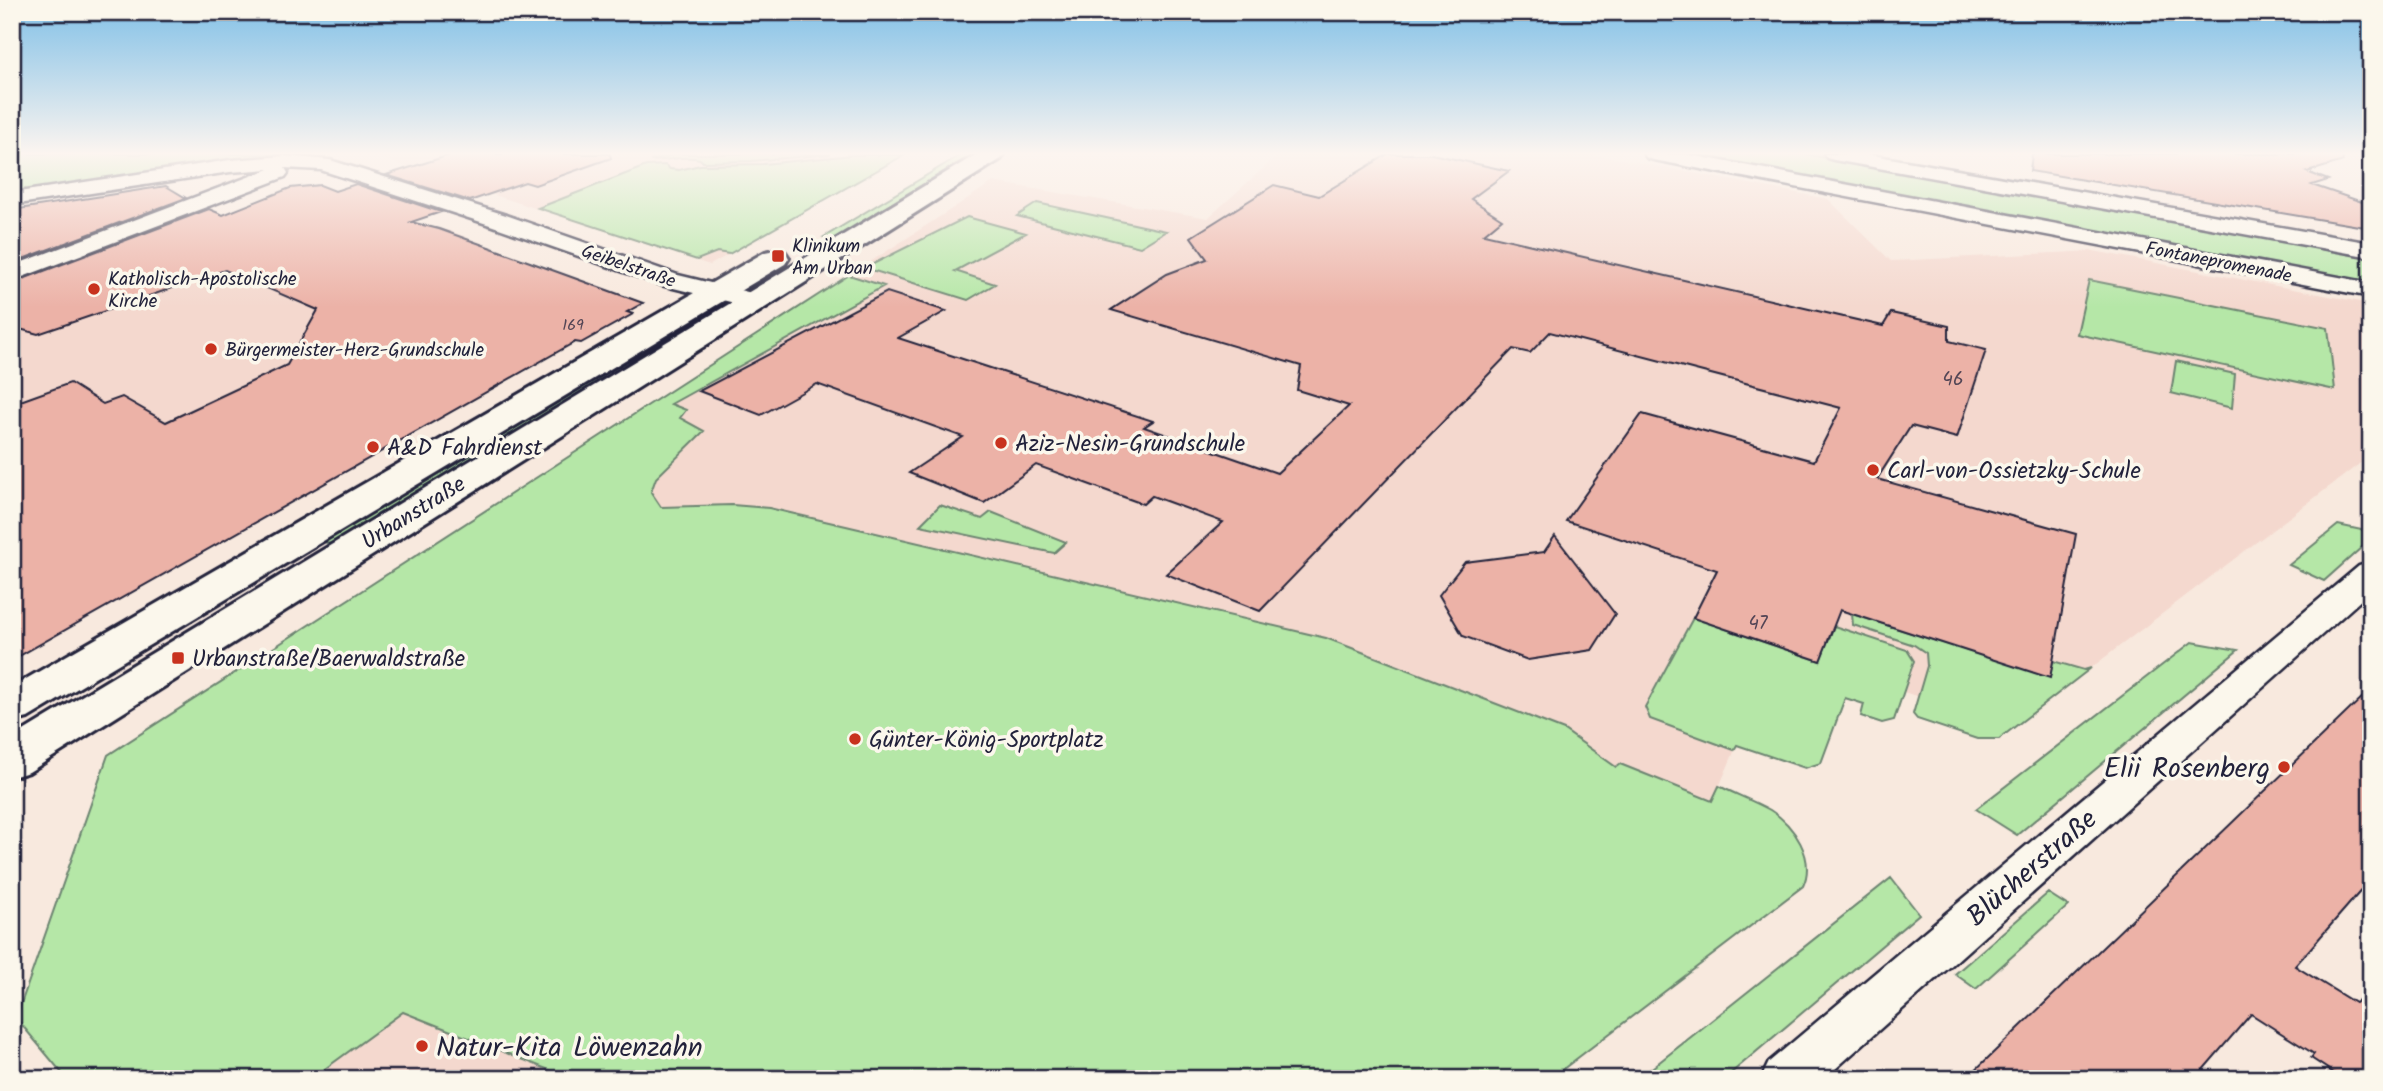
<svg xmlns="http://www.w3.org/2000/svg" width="2383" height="1091" font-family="Kalam,sans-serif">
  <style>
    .built { fill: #f4d8ce }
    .green { fill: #b5e7a7; stroke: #6c8471; stroke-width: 2 }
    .building { fill: #ecb2a7; stroke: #22223b; stroke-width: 2 }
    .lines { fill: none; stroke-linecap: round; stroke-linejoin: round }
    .street-casing { stroke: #22223b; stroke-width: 5 }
    .secondary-casing { stroke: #22223b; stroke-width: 6 }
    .street { fill: #fbf7ec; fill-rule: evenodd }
    .secondary { fill: #fbf7ec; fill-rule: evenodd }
    .poi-dot { fill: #c8321e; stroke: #fbf7ec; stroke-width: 2.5 }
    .labels { text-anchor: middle; stroke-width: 7; stroke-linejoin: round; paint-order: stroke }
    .far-number-label { font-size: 16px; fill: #544656 }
    .far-poi-label { font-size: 19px; fill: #22223b; stroke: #fbf7ec; text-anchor: start }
    .far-street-label { font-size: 19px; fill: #22223b; stroke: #fbf7ec }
    .number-label { font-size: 19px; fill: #544656 }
    .poi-label { font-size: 23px; fill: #22223b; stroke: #fbf7ec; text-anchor: start }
    .street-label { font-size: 23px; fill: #22223b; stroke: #fbf7ec }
    .near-poi-label { font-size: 28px; fill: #22223b; stroke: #fbf7ec; text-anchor: end }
    .near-street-label { font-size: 28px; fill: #22223b; stroke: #fbf7ec }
  </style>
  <rect width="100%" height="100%" fill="#f8e9de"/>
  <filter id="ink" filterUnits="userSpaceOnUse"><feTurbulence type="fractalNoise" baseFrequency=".0143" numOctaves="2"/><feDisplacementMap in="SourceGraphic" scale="14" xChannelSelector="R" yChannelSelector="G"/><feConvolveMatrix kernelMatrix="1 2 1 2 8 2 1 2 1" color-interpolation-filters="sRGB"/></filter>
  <g filter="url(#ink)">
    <path class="built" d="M368 154H907L710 265Z
      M1279 154H1594L1828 199 1891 261 2094 251 2371 304V455L2012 728 1853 675 1821 763 1804 768 1737 745 1713 801 1620 764 1616 767 1564 730 1326 638 769 508 701 505 630 511 646 408 993 182 1208 218Z
      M447 230 468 238 206 452 149 412 123 397 103 404 70 383 12 404V327L38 334 297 245Z
      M403 1012 572 1079H311Z"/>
    <path class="green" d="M12 154H287L12 192Z
      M676 154H831L751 161 703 162 700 159C683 155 667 161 650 161Z
      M962 154H981L840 240 824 237Z
      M1684 154H1805L2371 256V283Z
      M853 155H904L729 254 717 252 697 260 538 208 646 166 665 165 670 169 679 170 700 165 763 164Z
      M1037 203 1166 231 1140 247 1017 216Z
      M967 217 1026 233 955 271 995 284 968 300 865 268Z
      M849 275 884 286 671 404 686 410 680 418 704 431 656 478 651 492 661 507 732 505 769 508 1326 638 1564 730 1616 767 1620 764 1712 801 1719 786C1735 794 1754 801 1770 810 1794 825 1816 858 1803 886L1550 1079H572L403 1012 311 1079H67L16 1018 108 755Z
      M2089 280 2328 328 2335 390 2077 334Z
      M691 318 696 320 606 374 578 397 336 546 321 541Z
      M2176 361 2235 374 2232 408 2171 393Z
      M940 505 982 519 991 512 1066 542 1054 553 920 525Z
      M2338 525 2371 532V539L2324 581 2289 565Z
      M1852 614 2050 677 2053 661 2084 670 2091 668 1999 739H1977L1917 719 1913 714 1927 666 1926 653 1914 645 1853 625Z
      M1693 618 1820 661 1834 626 1907 650 1914 661 1894 720 1882 723 1861 716 1864 704 1845 698 1821 763 1805 768 1737 745 1734 750 1650 719 1645 707Z
      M2192 642 2238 650 2017 835 1976 809Z
      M1891 878 1919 914 1724 1079H1638Z
      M2048 893 2068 906 1976 989 1955 974Z"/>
    <path class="building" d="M453 154H610L611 158 535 185 525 182 470 201 386 175Z
      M1388 154H1432L1509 171 1471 199 1502 219 1484 234 1883 326 1891 313 1949 326V341L1986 350 1957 438 1911 426 1877 479 2076 534 2050 678 1840 610 1820 661 1693 618 1717 570 1566 521 1642 414 1814 461 1841 408 1550 332 1530 353 1513 349 1260 611 1166 574 1223 522 1152 496 1143 504 1036 465 984 503 909 473 963 437 817 384 761 415 699 391 887 292 946 311 898 338 1153 421 1144 427 1277 473 1349 406 1297 390 1301 366 1111 310 1167 274 1207 259 1191 237 1274 185 1319 196Z
      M2032 154H2342L2343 161 2307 172 2328 180 2312 185 2371 205V228L2030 171Z
      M356 184 441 212 411 222 439 229 643 303 627 312 633 314 581 343 575 342 12 660V404L70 383 103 404 122 397 166 422 287 365 318 310 225 270 38 334 12 327V283L209 209 223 215 290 188 320 185 335 191Z
      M166 186 186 198 12 263V210Z
      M1555 536 1615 614 1592 650 1528 660 1463 636 1439 595 1465 562 1544 552Z
      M2371 689V879L2295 966 2355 1003 2371 990V1079H2343L2311 1058 2314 1054 2251 1014 2195 1079H1966Z"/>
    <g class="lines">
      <defs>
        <path id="street" d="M1644 154H1685L2371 283V297L1654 160 1647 158Z
          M1824 154H1867L2371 243V257L1834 160 1827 158Z
          M285 156 330 160 506 215 678 275 764 296 767 301 764 306 755 308 661 285 490 225 321 170 285 168 288 173 285 177 12 281V266L269 169 230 172 12 205V193L230 160Z
          M2371 563V591L1824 1079H1761L1769 1062 2359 566Z"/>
        <path id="secondary" d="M977 154H1004L1001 159 29 772 12 777V738Z
          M775 250 785 252 789 258 785 264 28 718 12 722V687L765 252Z"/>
      </defs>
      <use href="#street" class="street-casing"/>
      <use href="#secondary" class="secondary-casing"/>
      <use href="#street" class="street"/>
      <use href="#secondary" class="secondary"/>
    </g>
  </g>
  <linearGradient id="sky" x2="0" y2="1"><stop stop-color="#81c0e7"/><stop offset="0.5" stop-color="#fcf5f0"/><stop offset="1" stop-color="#fcf5f0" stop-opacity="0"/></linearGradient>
  <rect width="2383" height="307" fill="url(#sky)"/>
  <g class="poi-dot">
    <rect x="771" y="249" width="14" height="14" rx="3.5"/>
    <circle cx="94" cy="289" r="7"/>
    <circle cx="211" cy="349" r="7"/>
    <circle cx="1001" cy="443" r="7"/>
    <circle cx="373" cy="447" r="7"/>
    <circle cx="1873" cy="470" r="7"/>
    <rect x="171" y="651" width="14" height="14" rx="3.5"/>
    <circle cx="855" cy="739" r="7"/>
    <circle cx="2284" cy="767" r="7"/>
    <circle cx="422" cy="1046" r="7"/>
  </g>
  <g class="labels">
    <g class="far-number-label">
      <text x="573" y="330">169</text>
    </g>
    <g class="far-poi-label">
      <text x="792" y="252">Klinikum<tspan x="792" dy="22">Am Urban</tspan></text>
      <text x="108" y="285">Katholisch-Apostolische<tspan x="108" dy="22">Kirche</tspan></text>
      <text x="225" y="356">Bürgermeister-Herz-Grundschule</text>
    </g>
    <g class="far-street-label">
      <text transform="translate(2219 261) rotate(11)" y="7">Fontanepromenade</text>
      <text transform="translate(629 265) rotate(19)" y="7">Geibelstraße</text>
    </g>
    <g class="number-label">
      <text x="1953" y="385">46</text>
      <text x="1758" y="629">47</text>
    </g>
    <g class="poi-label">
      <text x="1015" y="451">Aziz-Nesin-Grundschule</text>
      <text x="387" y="455">A&amp;D Fahrdienst</text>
      <text x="1887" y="478">Carl-von-Ossietzky-Schule</text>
      <text x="192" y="666">Urbanstraße/Baerwaldstraße</text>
      <text x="869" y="747">Günter-König-Sportplatz</text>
    </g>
    <g class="street-label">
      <text transform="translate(413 512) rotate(-32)" y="8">Urbanstraße</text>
    </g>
    <g class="near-poi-label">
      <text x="2270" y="777">Elii Rosenberg</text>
      <text x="436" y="1056" text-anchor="start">Natur-Kita Löwenzahn</text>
    </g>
    <g class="near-street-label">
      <text transform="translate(2031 867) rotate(-41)" y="10">Blücherstraße</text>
    </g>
  </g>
  <rect width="2383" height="1091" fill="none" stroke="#fbf7ec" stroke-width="42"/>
  <rect x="21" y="21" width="2341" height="1049" fill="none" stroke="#22223b" stroke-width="2.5" filter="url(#ink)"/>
</svg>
